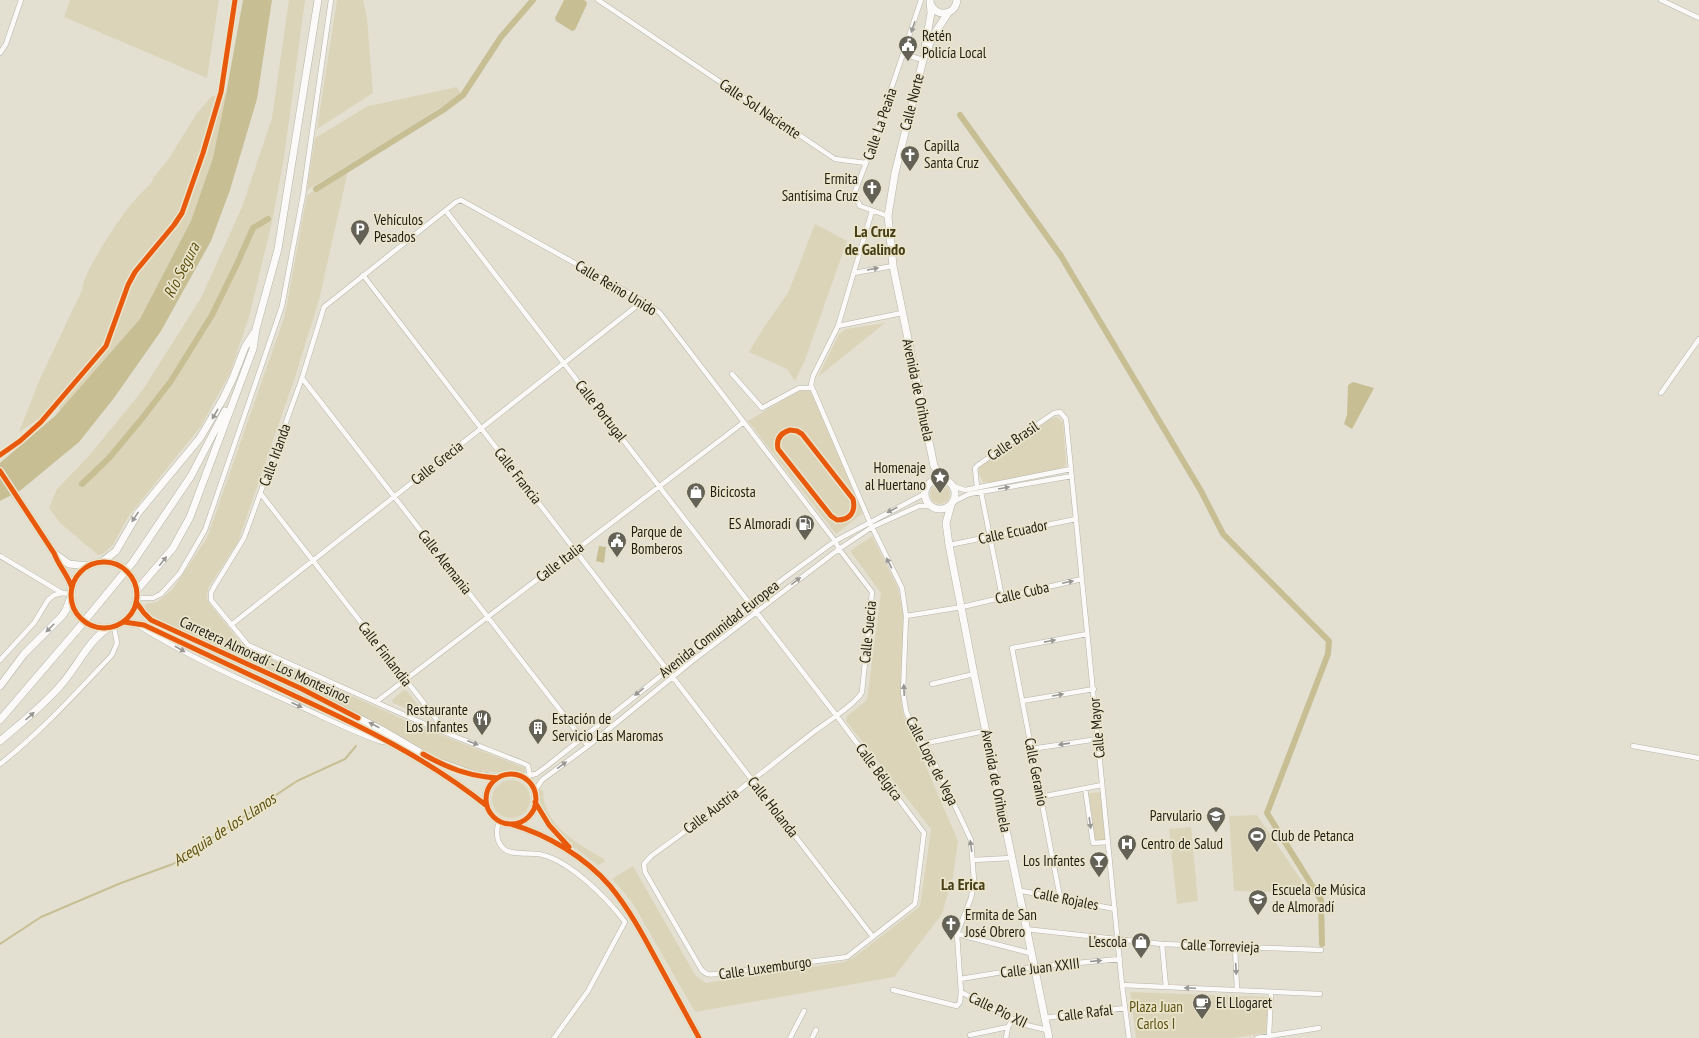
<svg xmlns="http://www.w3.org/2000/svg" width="1699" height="1038" font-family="'PT Sans Narrow',sans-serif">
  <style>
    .green { fill: #dbd4b9 }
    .water { fill: #c7be94 }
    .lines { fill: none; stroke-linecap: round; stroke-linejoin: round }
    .stream { stroke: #c7be94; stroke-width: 2 }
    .canal { stroke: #c7be94; stroke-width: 6 }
    .street-casing { stroke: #b6b4a9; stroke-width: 5.5 }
    .secondary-casing { stroke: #b6b4a9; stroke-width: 8 }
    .primary-casing { stroke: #b6b4a9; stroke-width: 8 }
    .street { stroke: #fbfaf8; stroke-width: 4.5 }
    .secondary { stroke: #fbfaf8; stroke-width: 7 }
    .primary { stroke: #fbfaf8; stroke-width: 7 }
    .primary-bridge-casing { stroke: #b6b4a9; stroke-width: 8; stroke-linecap: butt }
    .primary-bridge { stroke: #fbfaf8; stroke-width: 7 }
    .cycleway-casing { stroke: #eae4cb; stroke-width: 8 }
    .cycleway { stroke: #e8590c; stroke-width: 5 }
    .oneway { fill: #989792 }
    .labels { text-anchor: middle; stroke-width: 3.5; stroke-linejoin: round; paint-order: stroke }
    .poi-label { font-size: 15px; fill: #201e15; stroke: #eae4cb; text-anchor: start }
    .street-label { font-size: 15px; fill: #201e15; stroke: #eae4cb }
    .park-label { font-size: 15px; fill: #5e5110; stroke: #eae4cb }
    .neighbourhood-label { font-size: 16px; font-weight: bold; fill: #473e15; stroke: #eae4cb }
    .water-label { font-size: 16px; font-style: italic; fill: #5d500e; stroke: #eae4cb }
  </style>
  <rect width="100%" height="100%" fill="#e3e0d2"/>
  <path class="green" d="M70 0H219L207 78 64 17Z
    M289 0H305L284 158 272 222 249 317 230 373 201 426 128 517 113 545 103 554 98 555 60 523 49 508 57 489 88 457 142 391 201 298 242 207 272 118Z
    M337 0H363L367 18 373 93 317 129Z
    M457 87 461 94 383 144 307 190 315 138 368 106Z
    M230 93 202 205 146 316 66 414 57 407 19 432 39 381 82 290C83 273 114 227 125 212 133 201 143 191 152 182L153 178 168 160 197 113 212 96Z
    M348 171 319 300 295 377 238 542 208 588 207 598 209 603 244 647 418 726 525 768V773L483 772 465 768 437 757 376 723 153 616 145 609V604L157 602 172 590 207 538 285 315 307 195Z
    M815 224 847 241 805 360 795 381 787 369 749 352 764 327 788 293Z
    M885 323 818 377 839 334 846 329Z
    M808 385 863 513 836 534 748 421Z
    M1057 417 1063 422 1066 464 1063 468 992 483 983 482 978 472 980 467 1052 418Z
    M930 494a10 10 0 1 1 20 0a10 10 0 1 1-20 0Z
    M872 536 898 588 904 617 901 700 903 713 958 841 953 877 942 914 894 977 695 1012 632 902 612 879 633 866 695 975 706 983 844 962 856 956 920 906 931 829 846 721 847 716 867 700 881 593 850 551Z
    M404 690 407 691 427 717 393 703 392 700Z
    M492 799a19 19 0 1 1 38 0a19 19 0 1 1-38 0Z
    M539 789 543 791C543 825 578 844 604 859L605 862 598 865C577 849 550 831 540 805 538 801 539 794 539 789Z
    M1101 792 1105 840 1094 841 1089 793Z
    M1257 815 1310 893 1234 891 1229 816Z
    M1191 827 1198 901 1177 904 1169 829Z
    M1130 992 1268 997 1266 1033 1233 1038H1136Z"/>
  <path class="water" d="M243 0H272L257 99 230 190 211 241 161 331 114 398 79 442 21 490 0 501V463L55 416 140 319 191 221 213 158 225 100Z
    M564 0H583L586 1 587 4 575 30 572 31 556 21 555 18Z
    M1353 382 1374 388 1352 429 1344 424 1347 415 1348 385Z
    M599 546 606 547 604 563 596 561Z"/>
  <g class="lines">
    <path class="stream" d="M0 944 41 917 121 883 173 864 297 781 345 759 356 746"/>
    <path class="canal" d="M960 115 1061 256 1201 491 1223 534 1329 641 1328 654 1267 813 1321 900 1322 944
      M316 189 443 110 463 95 501 37 533 0
      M82 484 109 458 140 421 171 381 212 315 237 264 253 228 268 219"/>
    <defs>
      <path id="street" d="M598 0 835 159 866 163
        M1661 0 1699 18
        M0 53 6 44 21 0
        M903 54 921 0
        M446 211 836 715 924 833 915 904 847 957 717 974C709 975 706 975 701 969L645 872 644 864 651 856C707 817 761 773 815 731 827 722 856 704 862 692L872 592 839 549 835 541 660 313 643 301 461 200 456 202 324 307 302 378 244 538 214 587 211 593V600L248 645 436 729 525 764 528 766 530 776
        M872 211 838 326 813 376 811 385 872 527 902 588 906 616 903 692 906 711 917 737 930 753 971 840 974 881 971 898 957 934 961 992 1022 1024 1047 1030
        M888 216 860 206 854 194 866 163 903 54 923 60
        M854 273 893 266
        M363 275 873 937
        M838 326 902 313
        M732 374 762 408 799 388H812
        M302 378 588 746
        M1661 393 1699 339
        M953 486 965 490 1071 469
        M977 487 975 468 978 465 1054 413 1060 412 1066 419 1122 985 1129 1038
        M981 492 1002 597
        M261 494 437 720 436 729
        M953 502 969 494 1072 476
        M949 545 1076 519
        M0 556 62 593 71 594
        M137 598H153L161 594 180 573 205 530 282 306 303 195 331 0
        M906 616 962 607 1082 579
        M231 625 643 301
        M139 626C189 657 245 682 299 706 326 718 354 733 383 742
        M0 660 34 623 48 600 54 595 62 593
        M932 684 974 674
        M1022 701 1094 689
        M376 702 744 422
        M922 744 985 731
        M1633 746 1699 758
        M1031 749 1098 739
        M0 764C41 732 76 693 112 655L117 643 114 627
        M521 777 536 774 547 766 783 579 835 541 922 495 925 491
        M1085 788 1093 843 1108 842
        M534 792 542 780 588 746 691 662 839 549 872 527 919 506H930
        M1040 797 1102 785
        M499 821C496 831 496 842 504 849 512 856 533 852 543 855 572 863 607 898 625 922L588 991 554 1038
        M973 860 1011 858
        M1017 890 1115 909
        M1060 897 1012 648 1087 634
        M1025 929 1162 944 1321 950
        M957 934 1030 953
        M1162 944 1166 987
        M1235 947 1237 990
        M960 979 1034 967 1120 959
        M1122 985 1320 994
        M893 990 957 1006 960 1002 961 992
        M1044 1018 1125 1008
        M970 1035 1008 1027
        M1269 1036 1271 992
        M790 1038 804 1011
        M812 1038 816 1030
        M1006 1038 1008 1027 1013 1019
        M1257 1038 1319 1028"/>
      <path id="secondary" d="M931 5C938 18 955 15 957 0
        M925 47 931 13 930 0
        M0 471 54 553C58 565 68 575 72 588
        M942 479 934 466 893 266 888 216 895 173 923 60 933 36 948 13
        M925 494a15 15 0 1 1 30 0a15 15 0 1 1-30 0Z
        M951 505 946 523 949 545 974 674 1049 1038
        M54 553 69 564 88 566
        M71 595a33 33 0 1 1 66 0a33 33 0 1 1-66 0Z
        M136 602 144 613 151 620 300 688 382 730 433 760 475 775 498 778
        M124 622 144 625C194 649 245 672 295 696 363 727 428 759 487 806
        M486 799a25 25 0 1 1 50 0a25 25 0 1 1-50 0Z
        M535 802 549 825 571 850
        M511 824C548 835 585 857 610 886 629 909 643 935 657 961 671 987 685 1012 699 1038"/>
      <path id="primary" d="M102 562 116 551 138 513 200 438 223 399 233 378 245 347 254 333
        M133 562 191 476 225 411
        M137 590 173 548 190 517 253 349 256 329 278 249 318 0
        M0 686 24 654 62 616 66 610 71 596
        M0 720 77 630
        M0 741C21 723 43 706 61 685 77 667 88 641 108 628"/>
    </defs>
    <use href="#street" class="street-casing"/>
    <use href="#secondary" class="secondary-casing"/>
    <use href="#primary" class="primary-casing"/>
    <use href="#street" class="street"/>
    <use href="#secondary" class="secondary"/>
    <use href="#primary" class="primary"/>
    <defs>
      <path id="primary-bridge" d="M77 630 133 562"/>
    </defs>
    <use href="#primary-bridge" class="primary-bridge-casing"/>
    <use href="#primary-bridge" class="primary-bridge"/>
    <defs>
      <path id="cycleway" d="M790 430 797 431 802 434 853 499C856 512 850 520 837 520L831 516 778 449C776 439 780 433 790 430Z
        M0 455 20 441 41 422 106 346 128 285 135 272 174 225 182 213 203 153 221 92 235 0
        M0 471 54 553C58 565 68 575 72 588
        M71 595a33 33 0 1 1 66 0a33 33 0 1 1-66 0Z
        M136 602 144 613 151 620 300 688 358 718
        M124 622 144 625C194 649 245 672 295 696 363 727 428 759 487 806
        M423 754C445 767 472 777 498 778
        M486 799a25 25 0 1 1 50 0a25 25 0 1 1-50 0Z
        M535 802 549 825 569 847
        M511 824C548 835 585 857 610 886 629 909 643 935 657 961 671 987 685 1012 699 1038"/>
    </defs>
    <use href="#cycleway" class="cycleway-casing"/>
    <use href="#cycleway" class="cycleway"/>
  </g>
  <defs><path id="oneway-solid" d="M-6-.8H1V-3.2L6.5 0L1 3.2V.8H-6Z"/></defs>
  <g class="oneway">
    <use href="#oneway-solid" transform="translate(913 27) rotate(109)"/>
    <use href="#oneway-solid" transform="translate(873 269) rotate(-10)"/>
    <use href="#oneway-solid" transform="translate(215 414) rotate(120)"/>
    <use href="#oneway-solid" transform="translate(1004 488) rotate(-10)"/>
    <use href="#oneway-solid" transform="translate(892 510) rotate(153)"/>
    <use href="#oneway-solid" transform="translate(135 517) rotate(124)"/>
    <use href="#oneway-solid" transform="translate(163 561) rotate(-51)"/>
    <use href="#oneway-solid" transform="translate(889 563) rotate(-118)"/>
    <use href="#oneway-solid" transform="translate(796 581) rotate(-37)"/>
    <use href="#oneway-solid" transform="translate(1068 582) rotate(-12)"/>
    <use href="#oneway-solid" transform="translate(50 628) rotate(135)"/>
    <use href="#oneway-solid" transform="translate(1050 641) rotate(-11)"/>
    <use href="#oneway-solid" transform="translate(180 649) rotate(29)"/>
    <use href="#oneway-solid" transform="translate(904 690) rotate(-92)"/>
    <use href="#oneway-solid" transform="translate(639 692) rotate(141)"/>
    <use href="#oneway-solid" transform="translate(1058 695) rotate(-10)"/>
    <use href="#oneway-solid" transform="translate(297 705) rotate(24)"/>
    <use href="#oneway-solid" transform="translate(30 716) rotate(-42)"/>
    <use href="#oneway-solid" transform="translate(374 725) rotate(-153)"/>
    <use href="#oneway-solid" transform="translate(473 743) rotate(21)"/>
    <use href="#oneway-solid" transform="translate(1064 744) rotate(172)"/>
    <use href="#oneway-solid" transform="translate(562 765) rotate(-36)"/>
    <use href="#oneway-solid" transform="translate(1090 823) rotate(82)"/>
    <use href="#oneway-solid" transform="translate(971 846) rotate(-98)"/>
    <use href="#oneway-solid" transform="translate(1096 961) rotate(-5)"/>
    <use href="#oneway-solid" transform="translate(1236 969) rotate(87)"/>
    <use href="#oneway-solid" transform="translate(1190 988) rotate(-178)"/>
  </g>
  <defs>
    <symbol id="civic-pin" viewBox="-11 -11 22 30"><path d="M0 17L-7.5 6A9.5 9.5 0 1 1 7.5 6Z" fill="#646257" stroke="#eae4cb"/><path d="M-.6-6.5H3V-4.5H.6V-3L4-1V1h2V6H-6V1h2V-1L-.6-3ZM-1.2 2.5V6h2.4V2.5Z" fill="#fff"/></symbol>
    <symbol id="church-pin" viewBox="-11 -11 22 30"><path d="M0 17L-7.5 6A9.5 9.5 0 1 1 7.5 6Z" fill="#646257" stroke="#eae4cb"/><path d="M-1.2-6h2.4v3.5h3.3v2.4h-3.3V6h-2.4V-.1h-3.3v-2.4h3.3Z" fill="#fff"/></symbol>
    <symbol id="parking-pin" viewBox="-11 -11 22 30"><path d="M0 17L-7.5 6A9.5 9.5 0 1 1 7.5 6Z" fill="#646257" stroke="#eae4cb"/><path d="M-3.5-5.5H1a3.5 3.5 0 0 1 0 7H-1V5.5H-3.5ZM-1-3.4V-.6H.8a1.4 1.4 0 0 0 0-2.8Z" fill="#fff"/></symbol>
    <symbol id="sight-pin" viewBox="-11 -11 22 30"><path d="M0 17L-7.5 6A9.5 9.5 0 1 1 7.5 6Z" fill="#646257" stroke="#eae4cb"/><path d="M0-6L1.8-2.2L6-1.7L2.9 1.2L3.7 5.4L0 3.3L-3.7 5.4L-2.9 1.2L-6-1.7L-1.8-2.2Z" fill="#fff"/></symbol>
    <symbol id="shop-pin" viewBox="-11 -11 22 30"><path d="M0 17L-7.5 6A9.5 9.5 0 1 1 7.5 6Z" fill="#646257" stroke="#eae4cb"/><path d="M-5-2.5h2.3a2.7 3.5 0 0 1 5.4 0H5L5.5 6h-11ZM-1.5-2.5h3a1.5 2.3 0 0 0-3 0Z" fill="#fff"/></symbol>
    <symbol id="fuel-pin" viewBox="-11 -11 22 30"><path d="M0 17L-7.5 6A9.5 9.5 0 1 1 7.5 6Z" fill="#646257" stroke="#eae4cb"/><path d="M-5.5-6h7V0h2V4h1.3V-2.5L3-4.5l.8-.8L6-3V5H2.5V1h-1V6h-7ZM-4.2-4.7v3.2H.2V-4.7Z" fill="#fff"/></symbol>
    <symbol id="restaurant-pin" viewBox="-11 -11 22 30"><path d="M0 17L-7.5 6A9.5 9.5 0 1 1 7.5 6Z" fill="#646257" stroke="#eae4cb"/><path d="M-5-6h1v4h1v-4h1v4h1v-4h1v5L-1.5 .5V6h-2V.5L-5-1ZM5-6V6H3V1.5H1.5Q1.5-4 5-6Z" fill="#fff"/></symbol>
    <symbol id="building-pin" viewBox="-11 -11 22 30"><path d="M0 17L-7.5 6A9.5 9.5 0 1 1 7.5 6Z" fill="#646257" stroke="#eae4cb"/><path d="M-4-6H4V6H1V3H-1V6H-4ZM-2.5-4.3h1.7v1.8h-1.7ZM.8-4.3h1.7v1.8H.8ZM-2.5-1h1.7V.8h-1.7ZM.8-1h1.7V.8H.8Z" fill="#fff"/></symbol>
    <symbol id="school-pin" viewBox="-11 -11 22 30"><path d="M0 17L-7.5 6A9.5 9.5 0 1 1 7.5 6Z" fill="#646257" stroke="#eae4cb"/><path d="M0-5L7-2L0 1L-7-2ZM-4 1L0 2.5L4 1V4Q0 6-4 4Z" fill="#fff"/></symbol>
    <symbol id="stadium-pin" viewBox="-11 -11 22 30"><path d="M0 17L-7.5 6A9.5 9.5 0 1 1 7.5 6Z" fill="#646257" stroke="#eae4cb"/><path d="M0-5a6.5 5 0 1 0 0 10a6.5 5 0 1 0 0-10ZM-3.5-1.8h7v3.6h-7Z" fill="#fff"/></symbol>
    <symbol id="hospital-pin" viewBox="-11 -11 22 30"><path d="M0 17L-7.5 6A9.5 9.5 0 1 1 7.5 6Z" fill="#646257" stroke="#eae4cb"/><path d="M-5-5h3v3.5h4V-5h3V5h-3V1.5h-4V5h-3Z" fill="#fff"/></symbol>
    <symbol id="bar-pin" viewBox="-11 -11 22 30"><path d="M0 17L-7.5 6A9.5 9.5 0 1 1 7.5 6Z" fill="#646257" stroke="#eae4cb"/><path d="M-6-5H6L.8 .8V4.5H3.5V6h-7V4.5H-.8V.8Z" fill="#fff"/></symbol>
    <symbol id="university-pin" viewBox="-11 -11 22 30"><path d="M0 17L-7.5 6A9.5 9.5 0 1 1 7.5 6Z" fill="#646257" stroke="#eae4cb"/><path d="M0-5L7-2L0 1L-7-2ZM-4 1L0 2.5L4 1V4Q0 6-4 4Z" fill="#fff"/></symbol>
    <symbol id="cafe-pin" viewBox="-11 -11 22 30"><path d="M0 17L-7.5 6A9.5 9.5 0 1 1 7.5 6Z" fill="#646257" stroke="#eae4cb"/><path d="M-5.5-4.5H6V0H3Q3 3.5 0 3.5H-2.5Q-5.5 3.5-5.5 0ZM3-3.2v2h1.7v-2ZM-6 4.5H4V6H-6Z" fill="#fff"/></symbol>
  </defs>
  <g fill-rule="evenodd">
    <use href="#civic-pin" x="897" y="34" width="22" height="30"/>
    <use href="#church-pin" x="899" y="144" width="22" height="30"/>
    <use href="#church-pin" x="861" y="177" width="22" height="30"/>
    <use href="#parking-pin" x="349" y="218" width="22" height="30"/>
    <use href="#sight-pin" x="929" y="466" width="22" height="30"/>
    <use href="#shop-pin" x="685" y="481" width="22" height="30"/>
    <use href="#fuel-pin" x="794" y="513" width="22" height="30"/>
    <use href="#civic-pin" x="606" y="530" width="22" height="30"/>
    <use href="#restaurant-pin" x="471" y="708" width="22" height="30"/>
    <use href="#building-pin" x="527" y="717" width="22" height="30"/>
    <use href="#school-pin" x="1205" y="805" width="22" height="30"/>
    <use href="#stadium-pin" x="1246" y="825" width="22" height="30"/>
    <use href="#hospital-pin" x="1116" y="833" width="22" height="30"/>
    <use href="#bar-pin" x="1088" y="850" width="22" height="30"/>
    <use href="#university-pin" x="1247" y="888" width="22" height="30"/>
    <use href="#church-pin" x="940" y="913" width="22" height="30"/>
    <use href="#shop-pin" x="1130" y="931" width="22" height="30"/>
    <use href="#cafe-pin" x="1191" y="992" width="22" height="30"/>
  </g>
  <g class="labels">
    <g class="poi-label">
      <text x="922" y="41">Retén<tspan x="922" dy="17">Policía Local</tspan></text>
      <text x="924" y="151">Capilla<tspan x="924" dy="17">Santa Cruz</tspan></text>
      <text x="858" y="184" text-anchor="end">Ermita<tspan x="858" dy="17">Santísima Cruz</tspan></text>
      <text x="374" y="225">Vehículos<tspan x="374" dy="17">Pesados</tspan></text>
      <text x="926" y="473" text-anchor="end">Homenaje<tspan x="926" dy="17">al Huertano</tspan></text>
      <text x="710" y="497">Bicicosta</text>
      <text x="791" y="529" text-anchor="end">ES Almoradí</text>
      <text x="631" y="537">Parque de<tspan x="631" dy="17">Bomberos</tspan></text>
      <text x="468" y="715" text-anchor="end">Restaurante<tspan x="468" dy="17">Los Infantes</tspan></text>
      <text x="552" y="724">Estación de<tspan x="552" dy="17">Servicio Las Maromas</tspan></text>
      <text x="1202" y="821" text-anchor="end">Parvulario</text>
      <text x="1271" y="841">Club de Petanca</text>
      <text x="1141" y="849">Centro de Salud</text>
      <text x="1085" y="866" text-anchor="end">Los Infantes</text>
      <text x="1272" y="895">Escuela de Música<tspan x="1272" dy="17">de Almoradí</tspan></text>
      <text x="965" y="920">Ermita de San<tspan x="965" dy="17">José Obrero</tspan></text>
      <text x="1127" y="947" text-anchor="end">L'escola</text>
      <text x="1216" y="1008">El Llogaret</text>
    </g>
    <g class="street-label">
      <text transform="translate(912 102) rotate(-76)" y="5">Calle Norte</text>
      <text transform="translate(760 109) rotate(34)" y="5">Calle Sol Naciente</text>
      <text transform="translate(880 124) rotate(-71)" y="5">Calle La Peaña</text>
      <text transform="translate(616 288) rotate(31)" y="5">Calle Reino Unido</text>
      <text transform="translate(918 390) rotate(78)" y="5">Avenida de Orihuela</text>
      <text transform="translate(601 411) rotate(52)" y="5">Calle Portugal</text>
      <text transform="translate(1013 441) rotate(-34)" y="5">Calle Brasil</text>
      <text transform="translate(275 455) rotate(-70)" y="5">Calle Irlanda</text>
      <text transform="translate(437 463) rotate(-38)" y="5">Calle Grecia</text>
      <text transform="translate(518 476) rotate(52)" y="5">Calle Francia</text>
      <text transform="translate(1013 532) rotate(-12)" y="5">Calle Ecuador</text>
      <text transform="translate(445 562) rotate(52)" y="5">Calle Alemania</text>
      <text transform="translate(560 562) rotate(-37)" y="5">Calle Italia</text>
      <text transform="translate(1022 593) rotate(-13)" y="5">Calle Cuba</text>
      <text transform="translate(719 629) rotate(-38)" y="5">Avenida Comunidad Europea</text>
      <text transform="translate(868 632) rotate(-84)" y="5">Calle Suecia</text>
      <text transform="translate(385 654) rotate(52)" y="5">Calle Finlandia</text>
      <text transform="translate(265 660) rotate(25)" y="5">Carretera Almoradí - Los Montesinos</text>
      <text transform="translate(1097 728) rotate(-95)" y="5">Calle Mayor</text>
      <text transform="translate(932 761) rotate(63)" y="5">Calle Lope de Vega</text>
      <text transform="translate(879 772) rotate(53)" y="5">Calle Bélgica</text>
      <text transform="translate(1036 772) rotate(79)" y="5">Calle Geranio</text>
      <text transform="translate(996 781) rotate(79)" y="5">Avenida de Orihuela</text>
      <text transform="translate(773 807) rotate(52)" y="5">Calle Holanda</text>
      <text transform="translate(711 811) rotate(-37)" y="5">Calle Austria</text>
      <text transform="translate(1066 899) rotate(11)" y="5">Calle Rojales</text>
      <text transform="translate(1220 946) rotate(2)" y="5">Calle Torrevieja</text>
      <text transform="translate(765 968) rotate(-8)" y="5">Calle Luxemburgo</text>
      <text transform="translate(1040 968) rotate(-7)" y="5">Calle Juan XXIII</text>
      <text transform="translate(998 1010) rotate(26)" y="5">Calle Pío XII</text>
      <text transform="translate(1085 1013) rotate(-7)" y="5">Calle Rafal</text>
    </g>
    <g class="park-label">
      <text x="1156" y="1012">Plaza Juan<tspan x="1156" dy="17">Carlos I</tspan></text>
    </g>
    <g class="neighbourhood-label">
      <text x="875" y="237">La Cruz<tspan x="875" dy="18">de Galindo</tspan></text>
      <text x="963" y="890">La Erica</text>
    </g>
    <g class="water-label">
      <text transform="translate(181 270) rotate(-63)" y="6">Río Segura</text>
      <text transform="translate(224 829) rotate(-33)" y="6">Acequia de los Llanos</text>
    </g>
  </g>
</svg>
